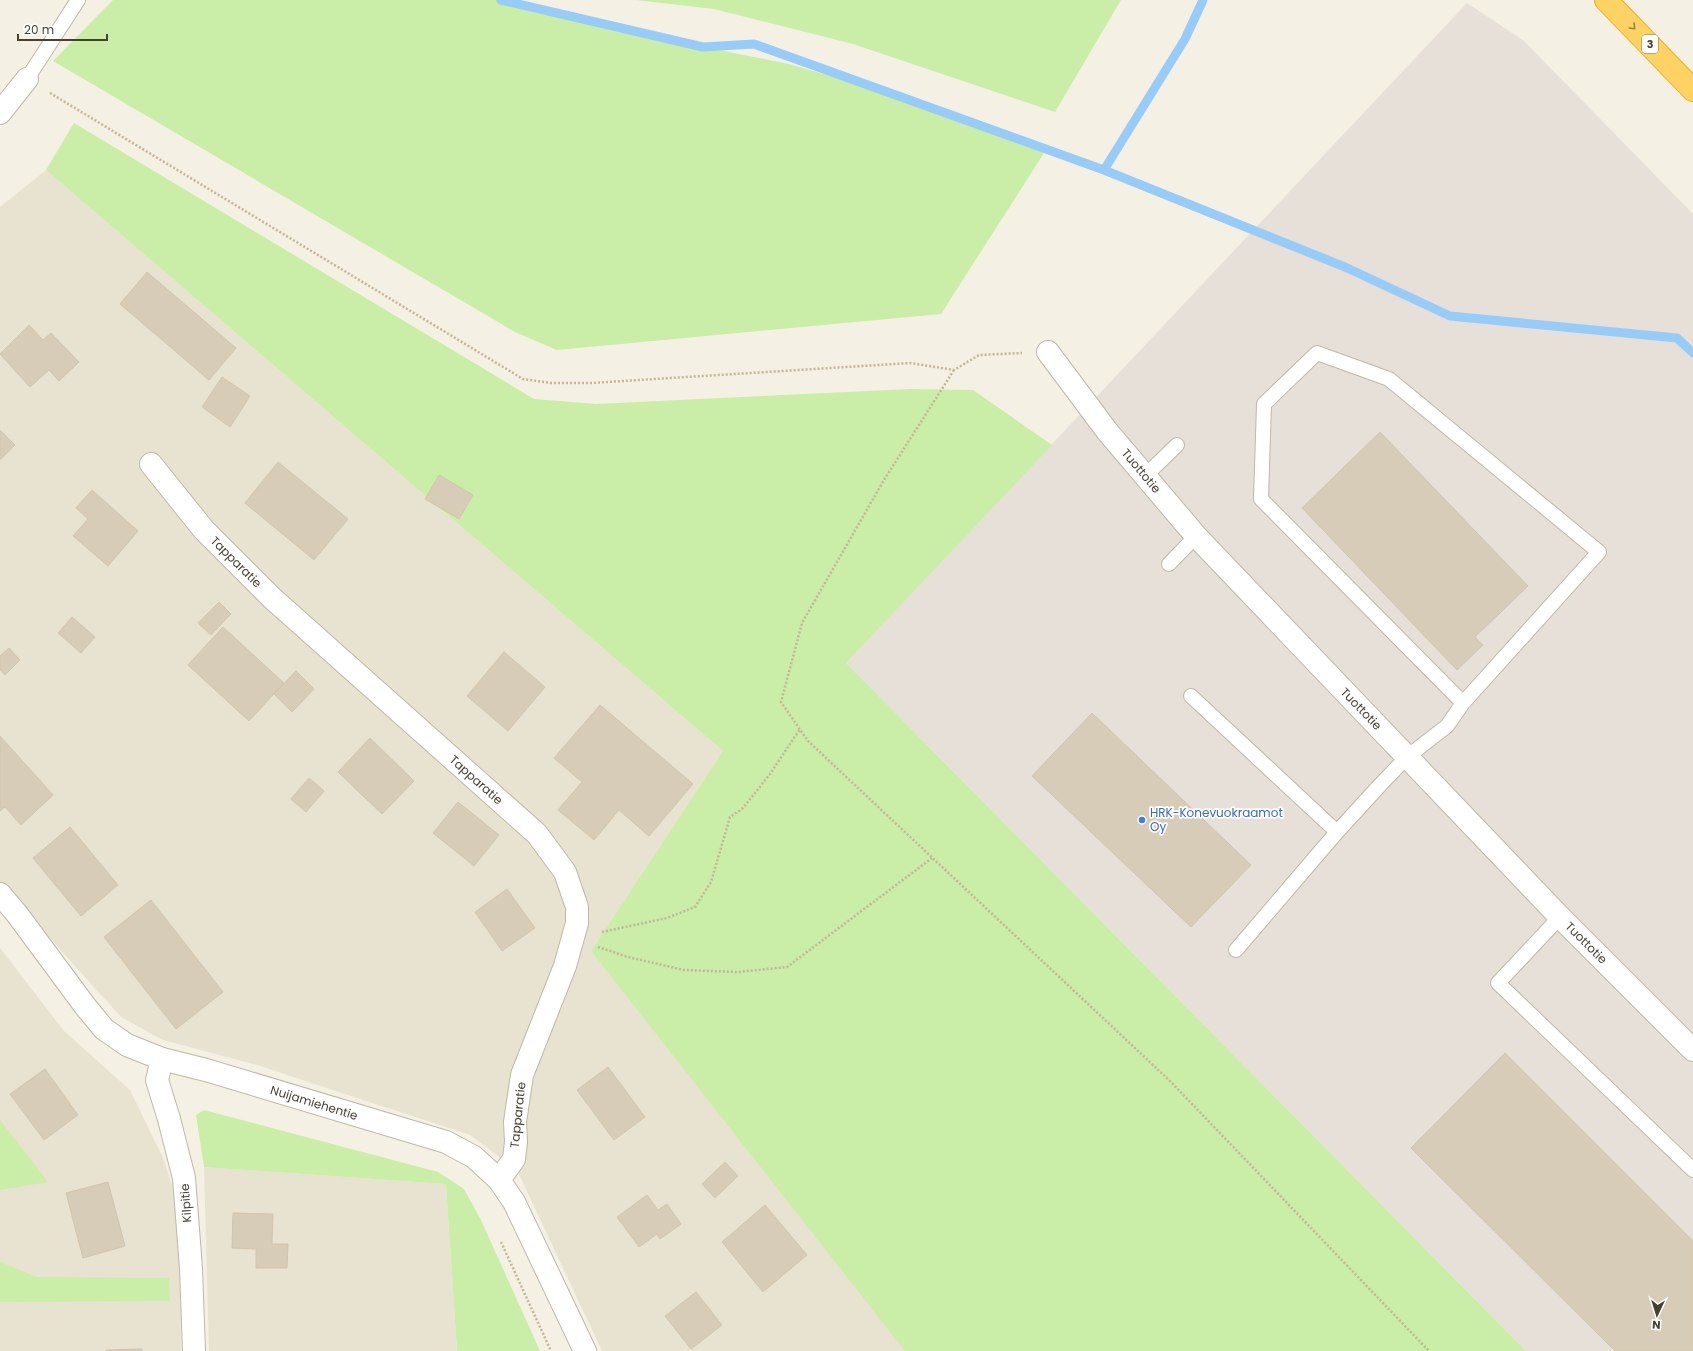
<svg xmlns="http://www.w3.org/2000/svg" width="1693" height="1351" font-family="Poppins,sans-serif">
  <style>
    .residential { fill: #e8e2d1 }
    .industrial { fill: #e6e0d9 }
    .green { fill: #caeda7 }
    .lines { fill: none; stroke-linecap: round; stroke-linejoin: round }
    .stream { stroke: #98ccf8; stroke-width: 9 }
    .building { fill: #d6ccb8; stroke: #d2c5aa }
    .service-casing { stroke: #c0b8a5; stroke-width: 16 }
    .minor-casing { stroke: #c0b8a5; stroke-width: 24 }
    .tertiary-casing { stroke: #c0b8a5; stroke-width: 24 }
    .motorway-casing { stroke: #efad22; stroke-width: 24 }
    .path { stroke: #c4b595; stroke-width: 2.5; stroke-dasharray: 2 2; stroke-linecap: butt }
    .service { stroke: #fff; stroke-width: 14 }
    .minor { stroke: #fff; stroke-width: 22 }
    .tertiary { stroke: #fff; stroke-width: 22 }
    .motorway { stroke: #ffd363; stroke-width: 22 }
    .oneway { stroke: #998249 }
    .shop-dot { fill: #3f7fe0; stroke: #fff; stroke-width: 1.5 }
    .labels { text-anchor: middle; stroke-width: 3.5; stroke-linejoin: round; paint-order: stroke }
    .shield { fill: #fff; stroke: #7e7970; stroke-width: 1 }
    .shield-label { font-size: 11px; font-weight: bold; fill: #464033 }
    .street-label { font-size: 12px; fill: #464033; stroke: #fff }
    .shop-label { font-size: 12px; fill: #366cbe; stroke: #fff; text-anchor: start }
  </style>
  <rect width="100%" height="100%" fill="#f4f0e3"/>
  <path class="residential" d="M46 170 723 751 591 951 907 1351H602L517 1170 470 1135 257 1065 163 1040 121 1017 0 883V207Z
    M0 948 64 1031 130 1090 163 1158 174 1191 180 1233 181 1351H0Z
    M204 1167 446 1184 457 1351H209Z"/>
  <path class="industrial" d="M1467 3 1524 41 1693 214V1351H1526L846 663Z"/>
  <path class="green" d="M113 0H502L634 33 789 64 947 110 1044 153 941 314 557 350 515 332 53 61Z
    M636 0H1121L1055 112 853 44 714 9Z
    M74 123 534 399 596 404 911 389 973 390 1052 445 846 663 1526 1351H905L591 951 723 751 46 170Z
    M204 1110 438 1172 464 1189 481 1220 540 1351H457L446 1184 204 1167 196 1115Z
    M0 1120 48 1182 0 1190Z
    M0 1262 37 1277 169 1278 170 1301 0 1302Z"/>
  <g class="lines">
    <path class="stream" d="M501 0 703 47 754 44 1104 170 1345 267 1450 316 1677 338 1693 353
      M1104 170 1185 39 1203 0"/>
  </g>
  <path class="building" d="M147 272 236 348 209 380 120 304Z
    M29 325 43 340 51 333 79 362 59 381 49 370 30 387 0 354Z
    M222 377 250 396 230 427 202 407Z
    M0 430 15 445 0 460Z
    M1380 432 1528 586 1475 637 1483 645 1457 670 1302 508Z
    M278 462 348 519 314 560 245 503Z
    M439 475 473 495 459 519 425 499Z
    M92 490 138 531 108 566 73 536 88 519 76 508Z
    M219 602 231 614 211 635 198 623Z
    M72 617 95 637 81 653 58 633Z
    M223 627 284 683 249 721 188 665Z
    M9 648 20 660 5 675 0 670V656Z
    M504 652 545 687 508 731 467 696Z
    M296 671 314 689 292 712 274 694Z
    M600 705 693 784 649 836 619 810 594 840 558 810 582 782 554 758Z
    M1092 713 1251 865 1191 927 1032 776Z
    M0 736 53 795 21 825 5 807 0 811Z
    M370 738 414 781 382 814 338 772Z
    M309 778 324 791 306 812 291 799Z
    M458 802 499 835 474 866 433 833Z
    M70 827 118 885 81 916 33 858Z
    M507 889 535 928 502 951 475 912Z
    M151 900 223 992 176 1029 104 937Z
    M1505 1053 1693 1241V1351H1615L1411 1148Z
    M608 1067 645 1117 614 1140 577 1090Z
    M45 1069 78 1115 44 1140 10 1094Z
    M725 1162 738 1176 715 1198 702 1184Z
    M108 1182 125 1246 83 1258 66 1193Z
    M647 1195 658 1210 667 1204 681 1224 660 1239 657 1234 639 1247 617 1217Z
    M765 1205 807 1255 763 1292 722 1242Z
    M233 1213 273 1214 272 1244H288L287 1268H256V1249L232 1248Z
    M696 1292 722 1325 691 1349 665 1316Z
    M142 1349V1351H106V1350Z"/>
  <g class="lines">
    <defs>
      <path id="service" d="M27 79 78 0
        M1145 476 1177 445
        M1169 564 1196 536
        M1191 696 1337 832
        M1560 917 1498 983 1693 1170
        M1236 950 1337 832 1381 784 1407 757 1447 726 1463 703 1599 552 1389 379 1317 353 1264 404 1261 499 1463 703"/>
      <path id="minor" d="M0 113 27 79
        M1048 352 1107 431 1196 536 1560 917 1693 1050
        M151 464 204 530 272 598 537 834 565 872 577 907V923L565 966 522 1075 515 1122 516 1142 514 1159 499 1180
        M162 1059 157 1080 169 1119 184 1178 191 1268 194 1351"/>
      <path id="tertiary" d="M0 894 17 914 85 1006 104 1029 127 1045 162 1059 206 1070 446 1142 474 1157 499 1180 514 1202 585 1351"/>
      <path id="motorway" d="M1606 0 1693 90"/>
    </defs>
    <use href="#service" class="service-casing"/>
    <use href="#minor" class="minor-casing"/>
    <use href="#tertiary" class="tertiary-casing"/>
    <use href="#motorway" class="motorway-casing"/>
    <path class="path" d="M50 93 523 379 551 383H592L910 363 954 370 979 355 1022 353
      M954 370 884 480 802 623 781 702 808 741 1170 1081 1429 1351
      M602 932 667 918 695 907 711 882 730 817 743 808 770 774 800 729
      M598 947 628 957 684 970 738 972 787 967 932 858
      M501 1242 551 1351"/>
    <use href="#service" class="service"/>
    <use href="#minor" class="minor"/>
    <use href="#tertiary" class="tertiary"/>
    <use href="#motorway" class="motorway"/>
  </g>
  <defs><path id="oneway-chevron" d="M-2-3.5L2.5 0L-2 3.5" fill="none" stroke-width="1.6" stroke-linecap="round" stroke-linejoin="round"/></defs>
  <use class="oneway" href="#oneway-chevron" transform="translate(1633 27) rotate(45)"/>
  <circle class="shop-dot" cx="1142" cy="820" r="4"/>
  <g class="labels">
    <rect class="shield" x="1642" y="35" width="16" height="18" rx="3"/>
    <g class="shield-label">
      <text x="1650" y="48">3</text>
    </g>
    <g class="street-label">
      <text transform="translate(1141 471) rotate(50)" y="4">Tuottotie</text>
      <text transform="translate(236 562) rotate(45)" y="4">Tapparatie</text>
      <text transform="translate(1361 709) rotate(46)" y="4">Tuottotie</text>
      <text transform="translate(476 780) rotate(42)" y="4">Tapparatie</text>
      <text transform="translate(1586 943) rotate(45)" y="4">Tuottotie</text>
      <text transform="translate(314 1103) rotate(17)" y="4">Nuijamiehentie</text>
      <text transform="translate(518 1115) rotate(-84)" y="4">Tapparatie</text>
      <text transform="translate(186 1203) rotate(-94)" y="4">Kilpitie</text>
    </g>
    <g class="shop-label">
      <text x="1150" y="817">HRK-Konevuokraamot<tspan x="1150" dy="14">Oy</tspan></text>
    </g>
  </g>
  <g transform="translate(1657 1315) rotate(184)" stroke="#ffffff" stroke-width="3" paint-order="stroke">
  <path d="M0-3L7 15L0 10L-7 15Z" fill="#464033"/>
  <text y="-6" font-size="11" font-weight="bold" text-anchor="middle" fill="#464033">N</text>
  </g>
  <path d="M18 34v6h89v-6" fill="none" stroke="#464033" stroke-width="2"/>
  <text x="24" y="34" font-size="12" fill="#464033" stroke="#ffffff" stroke-width="3" paint-order="stroke">20 m</text>
</svg>
